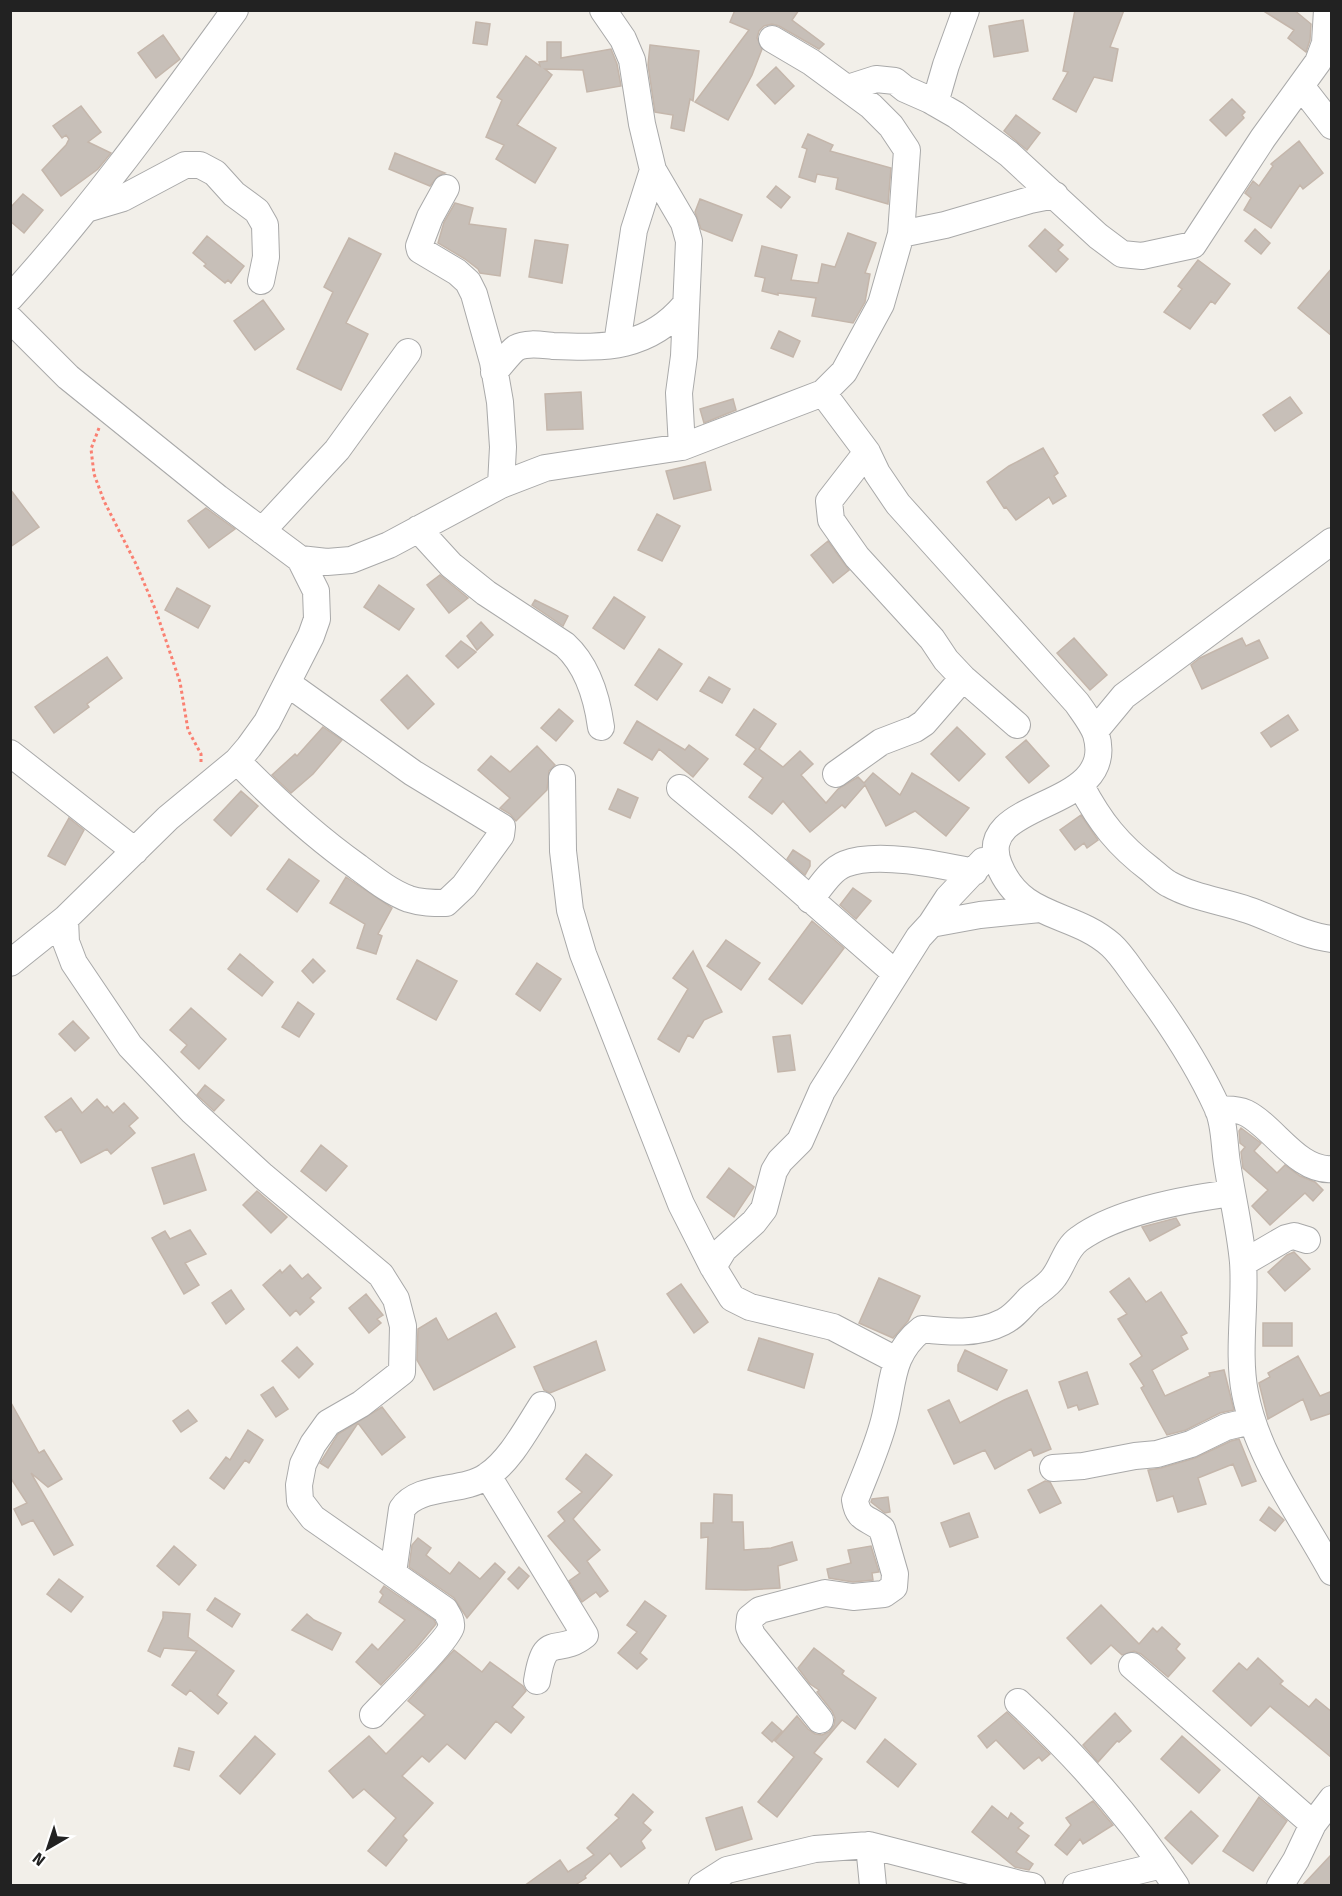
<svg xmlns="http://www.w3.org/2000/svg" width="1342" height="1896" font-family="'Fira Sans',sans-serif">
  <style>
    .building { fill: #c7bfb8; stroke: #c4b6ab; stroke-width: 1.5 }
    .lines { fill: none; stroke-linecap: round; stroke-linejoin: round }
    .minor-casing { stroke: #a9a9a9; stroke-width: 28 }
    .path { stroke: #fa8072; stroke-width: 3; stroke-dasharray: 3 3; stroke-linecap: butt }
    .minor { stroke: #fff; stroke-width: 26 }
  </style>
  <rect width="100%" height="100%" fill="#f2efe9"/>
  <path class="building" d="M735 10H799L792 20 824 44 819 49 779 26 772 24 764 26 759 31 757 38 762 49 752 75 728 120 695 102 749 30 730 22Z
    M1075 10H1124L1110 47 1118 49 1112 81 1094 77 1076 112 1053 99 1068 72 1063 71Z
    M1262 10H1294L1311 24 1310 40 1306 52 1288 38 1294 30Z
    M1023 20 1028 51 994 57 989 26Z
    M476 22 490 24 487 45 473 43Z
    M163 35 180 59 156 78 138 53Z
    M547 42H561V58L611 49 617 64 621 86 587 92 583 70 545 69 552 75 517 125 556 148 535 183 496 159 504 145 486 137 502 100 497 97 526 56 540 66 539 62 547 61Z
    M650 45 699 51 693 101 690 99 684 131 671 128 673 115 655 112 648 65Z
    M776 67 794 86 775 104 757 85Z
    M1232 99 1245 112 1242 115 1244 118 1226 136 1210 120Z
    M81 106 101 132 88 142 111 153 98 169 61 196 42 170 66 145 69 139 66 135 62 138 53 126Z
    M1016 115 1040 133 1027 150 1004 131Z
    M808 134 833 145 830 151 891 168 888 204 836 189 838 178 817 174 815 182 799 177 807 149 802 147Z
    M1299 141 1323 173 1303 189 1300 185 1271 228 1244 210 1251 198 1245 193 1253 181 1259 186 1273 166 1271 164Z
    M395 153 445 173 438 176 430 186 389 169Z
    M776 186 790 197 781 208 767 197Z
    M23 194 43 210 24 233 10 221V208Z
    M700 199 742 215 732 241 701 229 695 212Z
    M455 203 473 208 469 224 506 229 500 276 480 273 478 269 465 259 438 243 444 222Z
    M1045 229 1063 245 1058 250 1068 259 1056 272 1029 246Z
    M1255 229 1270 243 1261 254 1245 241Z
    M848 233 876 243 865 273 870 274 865 302 853 323 812 316 816 298 778 293V295L762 291 765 278 755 276 762 246 797 255 791 280 818 283 822 264 835 267Z
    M207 236 244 266 231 283 228 280 225 283 204 266 206 264 193 253Z
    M349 238 381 254 346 323 368 334 341 390 297 369 333 292 324 287Z
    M535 240 568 245 562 283 529 277Z
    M1198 260 1230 284 1215 304 1211 301 1190 329 1164 312 1182 289 1178 286Z
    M1332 268V336L1298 308Z
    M263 300 284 329 255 350 234 321Z
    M779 331 800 341 793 357 771 348Z
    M581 392 583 429 547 430 545 394Z
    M1290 397 1302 413 1275 431 1263 415Z
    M733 399 736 410 704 423 700 409Z
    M1043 448 1058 473 1054 476 1066 496 1053 504 1049 497 1016 520 1006 507 1004 508 987 482 1009 466Z
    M705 462 711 490 674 499 666 471Z
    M10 489 39 527 10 547Z
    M206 508 235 529 209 548 188 521Z
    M657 514 680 526 662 561 638 550Z
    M828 541 849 570 833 583 811 555Z
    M440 575 468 598 449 613 427 585Z
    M379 585 414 609 399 630 364 607Z
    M177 588 210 606 198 628 165 610Z
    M614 597 645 617 624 649 593 628Z
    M535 600 568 616 563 626 532 605Z
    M481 622 493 635 477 650 467 636Z
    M1074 638 1107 675 1090 690 1057 653Z
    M1242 638 1246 646 1259 640 1268 658 1202 689 1191 665 1200 658Z
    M461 641 476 652 458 668 446 656Z
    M659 649 682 664 657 700 635 685Z
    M107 657 122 678 87 704 89 707 54 733 35 707Z
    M407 675 434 704 408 729 381 700Z
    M709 677 730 689 722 703 700 691Z
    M559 709 573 721 556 741 541 728Z
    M754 709 776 724 759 749 783 767 800 751 813 764 801 775 826 803 838 789 858 777 864 783 873 773 900 795 912 773 969 808 946 836 915 811 886 826 865 785 845 808 842 805 810 832 783 801 772 814 749 797 763 778 744 764 756 749 736 735Z
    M1288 715 1298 730 1271 747 1261 733Z
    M637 721 685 750 689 745 708 759 693 777 659 749 652 760 624 743Z
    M323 727 342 740 313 774 291 793 272 775 295 754 297 756Z
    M957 727 985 754 959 781 931 754Z
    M1026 740 1049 766 1029 783 1006 757Z
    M537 746 555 765 549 771 547 790 516 821 510 814 500 808 510 798 478 770 491 756 510 772Z
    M618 789 638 798 630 818 609 809Z
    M241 791 258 806 231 836 214 820Z
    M1081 815 1098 840 1087 848 1084 843 1075 850 1060 830Z
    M69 818 84 830 65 865 48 856Z
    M793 850 810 861V866L805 875 787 859Z
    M289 859 319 881 297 912 267 889Z
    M346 877 392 908 378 934 382 936 376 954 357 948 365 924 330 903Z
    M853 888 871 901 856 919 840 905Z
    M812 921 844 948 802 1004 769 979Z
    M726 940 760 963 741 990 707 966Z
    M693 951 722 1012 704 1020 693 1038 688 1035 679 1052 658 1039 688 989 673 978Z
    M240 954 273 982 262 996 228 969Z
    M313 959 325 971 313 983 302 971Z
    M417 960 457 981 436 1020 397 999Z
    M537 963 561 979 540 1011 516 994Z
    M298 1002 314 1014 299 1037 282 1027Z
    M191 1008 226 1039 199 1069 181 1052 187 1045 170 1030Z
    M73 1021 89 1038 75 1051 59 1034Z
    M790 1035 795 1070 778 1072 773 1037Z
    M205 1085 224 1100 214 1111 197 1095Z
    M71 1098 82 1113 97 1099 105 1108 107 1106 113 1113 124 1103 138 1118 129 1126 135 1133 111 1154 107 1149 81 1163 61 1129 56 1132 45 1117Z
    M1241 1128 1261 1143 1254 1151 1277 1173 1285 1165 1300 1176 1315 1182 1323 1190 1313 1201 1305 1193 1270 1225 1252 1206 1268 1190 1243 1168 1241 1152 1245 1147 1240 1143 1239 1131Z
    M321 1145 347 1166 326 1191 301 1171Z
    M194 1154 206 1190 164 1204 152 1168Z
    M729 1168 754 1187 734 1217 707 1197Z
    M257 1191 287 1217 271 1233 243 1205Z
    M1176 1218 1180 1225 1150 1241 1142 1227Z
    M190 1230 206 1254 185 1263 199 1285 184 1294 152 1238 165 1231 170 1239Z
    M1294 1252 1310 1269 1285 1291 1268 1272 1287 1255Z
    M290 1265 302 1279 308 1274 321 1288 310 1298 314 1302 300 1315 296 1310 290 1316 263 1285 280 1270 282 1273Z
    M879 1278 920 1296 908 1321 893 1338 859 1323Z
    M1129 1278 1146 1302 1161 1292 1187 1333 1181 1336 1188 1349 1152 1370 1165 1396 1210 1376 1209 1373 1224 1370 1234 1410 1220 1413 1186 1430 1167 1435 1141 1388 1144 1386 1130 1364 1142 1356 1118 1319 1127 1314 1110 1292Z
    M681 1284 708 1322 694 1333 667 1294Z
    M231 1290 244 1309 226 1324 212 1303Z
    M366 1294 383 1315 377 1319 381 1323 369 1333 349 1308Z
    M496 1313 515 1347 434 1390 417 1360 418 1329 436 1318 448 1340Z
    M1263 1323H1292V1346H1263Z
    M759 1338 813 1354 804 1388 748 1370Z
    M596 1341 605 1370 550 1393 544 1390 534 1367Z
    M297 1347 313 1364 299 1378 282 1361Z
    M965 1350 1007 1370 997 1390 958 1371V1365Z
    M1298 1356 1320 1396 1332 1391V1413L1311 1420 1303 1399 1268 1419 1259 1383 1270 1377 1268 1373Z
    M1087 1372 1098 1404 1079 1410 1077 1405 1068 1408 1059 1382Z
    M273 1387 288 1409 276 1417 261 1395Z
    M1027 1390 1051 1449 1034 1456 1031 1449 995 1469 985 1450 954 1464 928 1410 949 1400 960 1423 1004 1400Z
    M10 1401 39 1453 44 1450 62 1479 48 1487 31 1473 73 1545 54 1555 33 1520 22 1525 14 1509 27 1503 10 1477Z
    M382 1407 405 1437 382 1455 358 1423 328 1468 320 1463 338 1434Z
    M188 1410 197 1421 181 1432 173 1421Z
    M248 1430 263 1440 249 1463 245 1460 224 1489 210 1478 226 1457 230 1460Z
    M1239 1439 1256 1481 1242 1486 1233 1464 1198 1478 1206 1504 1178 1512 1173 1496 1157 1501 1148 1470 1161 1468 1195 1458 1231 1441Z
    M586 1454 612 1475 573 1519 600 1550 587 1561 608 1591 600 1597 596 1592 582 1602 569 1581 580 1573 548 1536 565 1521 558 1512 582 1492 566 1479Z
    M1045 1481 1050 1482 1061 1503 1040 1513 1028 1490Z
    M714 1494 732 1495V1522H743L744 1550 771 1548 792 1542 797 1560 778 1566 780 1588 746 1590 706 1589 708 1537 701 1538V1523H713Z
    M888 1497 890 1512 885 1513 871 1502 872 1499Z
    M1269 1507 1284 1520 1275 1531 1260 1520Z
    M969 1513 978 1537 950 1547 941 1523Z
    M418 1538 431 1548 426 1555 450 1574 459 1562 480 1579 495 1563 505 1572 467 1618 454 1598 409 1567 412 1545Z
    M174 1546 196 1565 179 1585 157 1566Z
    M871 1546 879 1572 872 1573 873 1580 853 1582 829 1578 827 1569 851 1563 848 1550Z
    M519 1567 529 1576 518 1589 508 1579Z
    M59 1579 83 1597 71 1612 47 1594Z
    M384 1586 434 1620 436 1624 417 1647 381 1685 356 1662 372 1644 378 1650 405 1620 379 1602 383 1595 380 1592Z
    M215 1598 240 1614 232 1627 207 1610Z
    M645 1601 666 1616 640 1653 647 1659 637 1669 618 1653 637 1632 627 1625Z
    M1101 1605 1139 1644 1153 1628 1157 1632 1162 1627 1180 1644 1176 1649 1185 1658 1168 1677 1141 1654 1134 1651 1122 1655 1111 1645 1091 1664 1067 1638Z
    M163 1612 190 1614 188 1637 234 1671 217 1695 227 1703 218 1714 190 1690 186 1695 172 1685 197 1651 164 1648 160 1657 148 1651 163 1618Z
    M307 1614 314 1620 341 1633 332 1650 292 1630Z
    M814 1648 844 1671 842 1674 876 1698 855 1729 842 1720 814 1753 822 1759 777 1817 758 1802 794 1757 775 1741 797 1716 808 1729 815 1734 822 1735 829 1732 834 1725 835 1718 832 1711 817 1692 819 1690 810 1684 798 1668Z
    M454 1650 482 1672 490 1662 523 1686 526 1691 512 1707 524 1717 511 1733 496 1721 465 1759 447 1744 429 1762 422 1756 402 1776 433 1803 403 1836 407 1840 386 1866 368 1851 396 1818 364 1789 353 1798 329 1771 369 1736 386 1754 425 1715 408 1701Z
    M1258 1658 1283 1681 1280 1684 1309 1707 1316 1699 1332 1712V1758L1270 1706 1251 1726 1213 1691 1239 1663 1247 1670Z
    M1007 1712 1050 1754 1042 1761 1039 1757 1024 1769 996 1740 987 1748 978 1736Z
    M1115 1713 1131 1731 1119 1742 1117 1741 1098 1762 1083 1745Z
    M772 1722 782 1731 772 1742 762 1733Z
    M255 1736 275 1754 240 1794 220 1776Z
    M1182 1736 1220 1770 1199 1793 1161 1759Z
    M885 1739 916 1764 898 1787 867 1762Z
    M179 1748 194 1752 189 1770 174 1766Z
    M633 1794 653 1812 643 1823 651 1830 641 1841 645 1848 621 1867 610 1853 585 1876 586 1878 577 1884 578 1886H524L560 1860 568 1872 594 1855 587 1848 619 1818 615 1815Z
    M1259 1797 1287 1821 1253 1871 1223 1851Z
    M1093 1801 1113 1825 1083 1844 1080 1839 1067 1855 1055 1845 1071 1825 1066 1818Z
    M992 1806 1008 1819 1011 1813 1023 1823 1018 1828 1029 1836 1016 1852 1033 1864 1029 1870 1015 1867 972 1832Z
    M742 1807 752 1839 716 1850 706 1818Z
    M1191 1811 1218 1836 1192 1864 1165 1838Z
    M1332 1854V1886H1302Z"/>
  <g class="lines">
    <defs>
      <path id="minor" d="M603 10 623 39 632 60 642 124 653 170 684 223 689 241 684 356 679 393 682 447
        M772 39 811 62 871 106 891 126 907 150 901 234 881 304 844 372 823 393
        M1301 86 1332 126
        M848 88 876 79 895 81 905 89 930 100 956 115 1009 154 1098 236 1122 254 1142 256 1193 245 1263 138 1318 62 1325 43 1327 10
        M935 103 946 65 966 10
        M446 188 430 217 419 246 420 250 457 272 468 282 474 294 493 362 500 402 503 447 501 485
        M86 209 123 198 185 165H200L215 173 234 194 257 211 265 225 266 257 261 281
        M901 234 945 225 1030 200 1055 195
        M10 298C92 208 163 109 235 10
        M10 319 68 377 218 498 300 559 327 562 351 560 389 545 501 485 545 468 682 447 823 393 867 452 877 473 898 504 1077 703C1083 712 1092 723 1096 734 1119 813 972 797 999 865 1021 920 1073 911 1111 945 1121 954 1129 967 1137 978 1167 1018 1196 1061 1217 1107 1225 1123 1224 1145 1227 1163 1232 1196 1240 1229 1243 1262 1246 1304 1237 1353 1245 1393 1257 1457 1301 1515 1332 1572
        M617 344 634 230 653 170
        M494 372C501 365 509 353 516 348 527 342 542 345 553 346 606 348 648 349 685 305
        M867 452 829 501 831 520 857 557 932 639 946 660 963 678 1017 725
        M418 529 451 565 486 593 565 645C588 666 597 698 601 727
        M262 531 337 450 408 352
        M1095 731 1124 696 1332 541
        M10 753 135 851
        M237 761C276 801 313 835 358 867 374 879 390 892 409 899 421 903 433 903 446 903L464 886 501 835 502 827 413 773 287 683
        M836 774 881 742 915 729 924 723 963 678
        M562 778 563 851 570 910 583 954 681 1204 713 1267 732 1298 750 1307 833 1327 896 1360
        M1081 786C1100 822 1118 845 1151 870 1157 875 1163 881 1169 884 1194 898 1222 901 1248 910 1275 919 1303 936 1332 939
        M680 788 744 841 895 973
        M810 900C820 888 830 870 845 864 877 851 941 865 974 872
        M65 919 66 942 74 963 130 1046 193 1112 263 1176 381 1275 396 1299 403 1326 402 1372 361 1404 328 1423 313 1444 303 1464 299 1485 300 1501 313 1518 445 1610C448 1615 452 1621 451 1627 449 1639 385 1702 373 1715
        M931 924 948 898 983 861
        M10 963 65 919 168 818 237 761 249 747 267 722 311 636 317 619 316 591 300 559
        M1218 1110C1228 1109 1237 1109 1246 1113 1274 1127 1298 1172 1332 1169
        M1243 1263 1286 1238 1294 1236 1307 1240
        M713 1267 724 1249 754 1222 764 1209 774 1171 780 1161 800 1141 822 1091 919 937 931 924 980 915 1040 909
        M1053 1468 1083 1466 1135 1456 1157 1454 1191 1444 1226 1427 1251 1421
        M488 1476 585 1635C556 1658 545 1629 537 1681
        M393 1573 402 1509C418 1484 463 1493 487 1476 510 1461 527 1428 542 1405
        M1132 1666 1313 1824
        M1018 1702C1077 1757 1132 1818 1176 1886
        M820 1720 752 1635 749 1627 750 1618 760 1610 825 1593 853 1597 884 1594 894 1587 895 1574 882 1529C868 1517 858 1521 855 1500 865 1474 877 1448 884 1421 894 1384 889 1355 922 1329 948 1332 978 1335 1003 1322 1014 1317 1022 1306 1030 1298 1038 1291 1048 1286 1054 1277 1063 1265 1066 1248 1079 1239 1116 1212 1186 1199 1232 1193
        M869 1845 873 1886
        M702 1886 727 1870 815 1849 869 1845 1020 1884 1032 1886
        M1076 1886 1162 1865
        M1280 1886 1296 1860 1313 1824 1332 1799"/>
    </defs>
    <use href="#minor" class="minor-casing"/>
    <path class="path" d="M99 428 91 449 94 474 104 501 136 564 156 611 180 682 188 730 201 754V764"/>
    <use href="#minor" class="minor"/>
  </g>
  <rect width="1342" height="1896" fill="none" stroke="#222222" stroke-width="24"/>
  <g transform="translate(48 1848) rotate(219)" stroke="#ffffff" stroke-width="4.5" paint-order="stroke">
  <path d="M0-4.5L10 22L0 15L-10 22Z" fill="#222222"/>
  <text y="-9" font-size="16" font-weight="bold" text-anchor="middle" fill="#222222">N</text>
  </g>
</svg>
